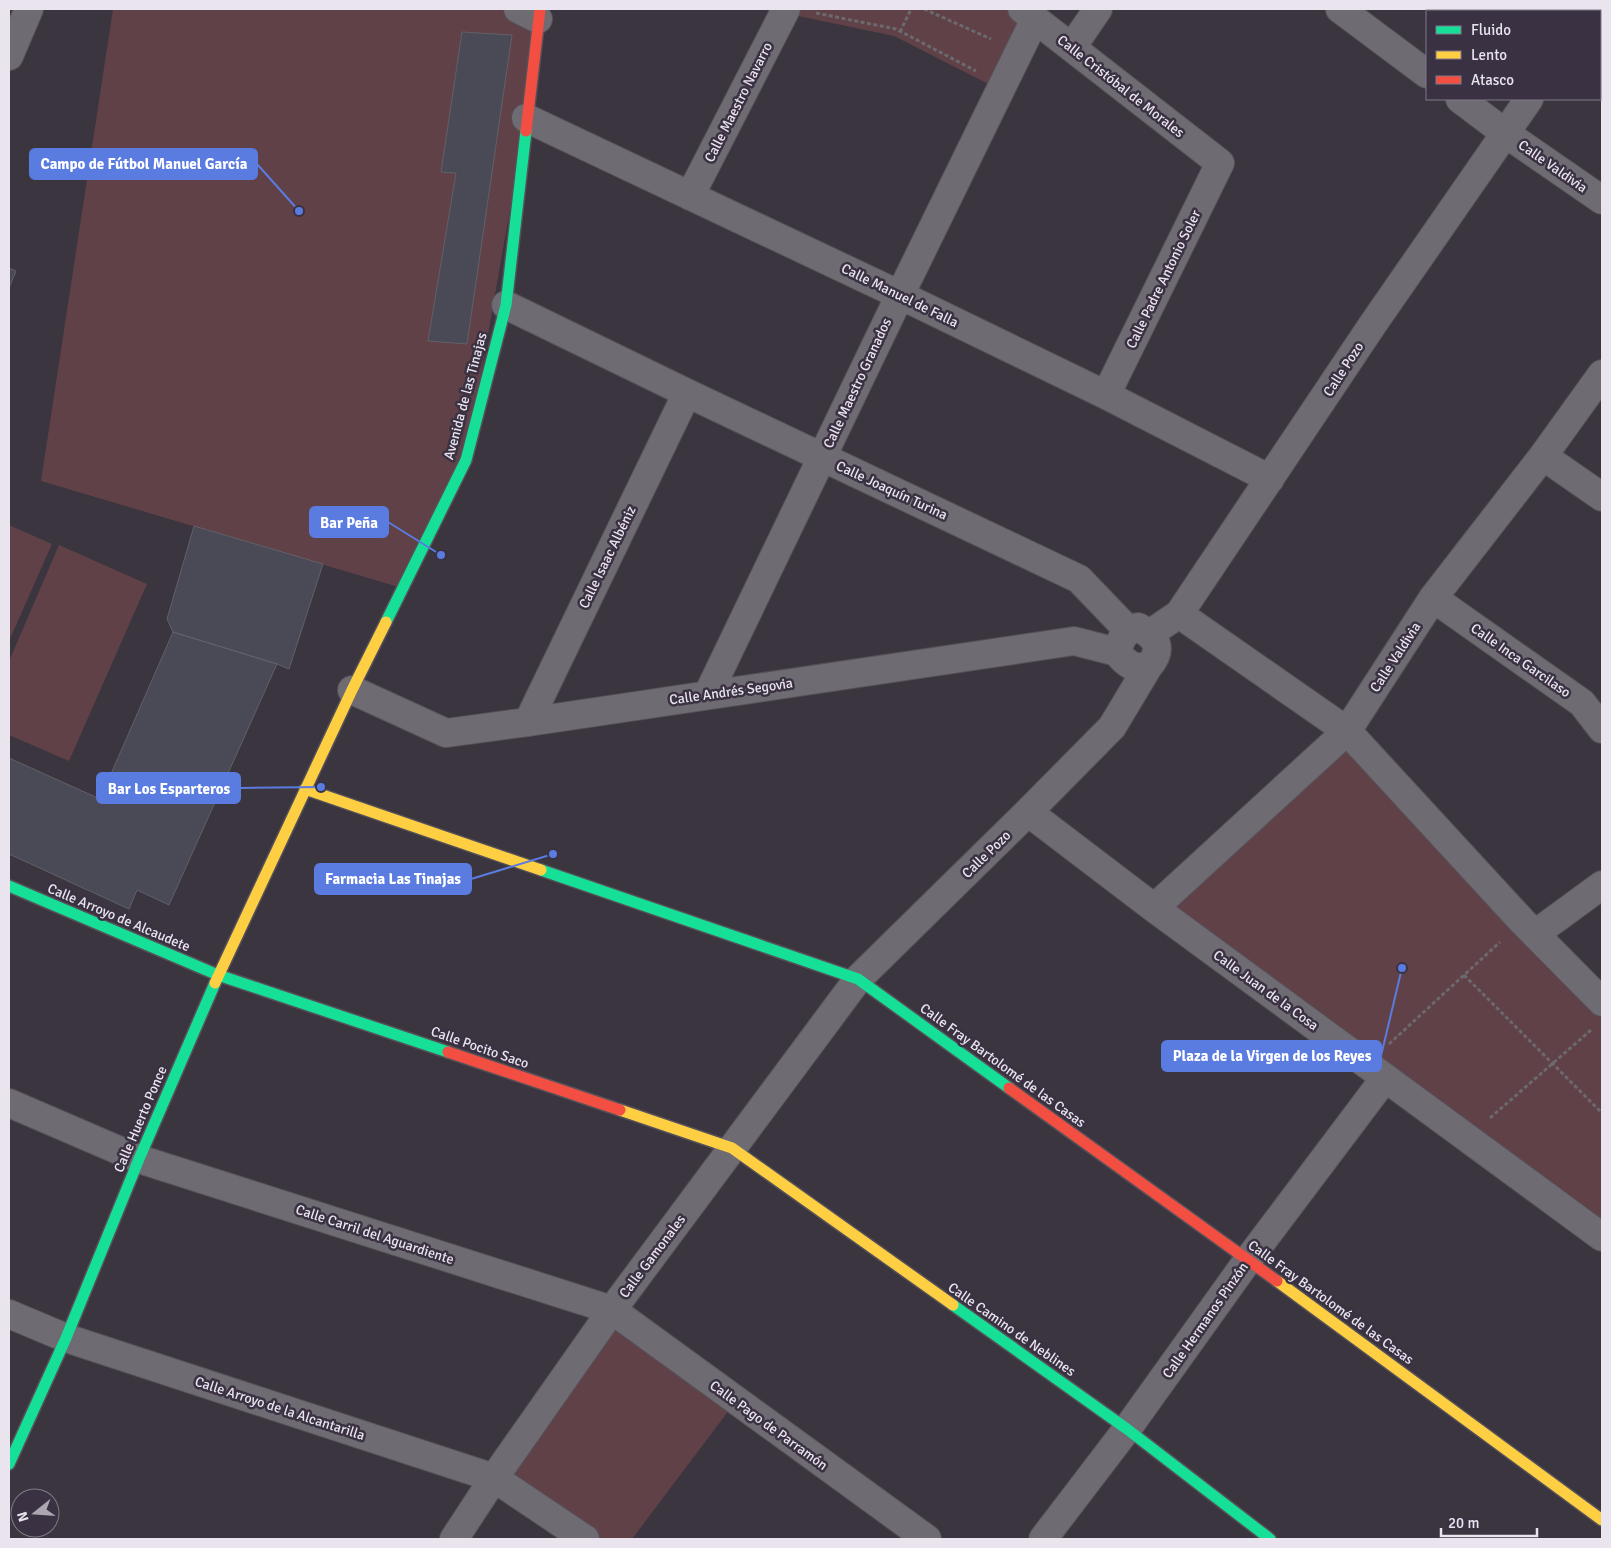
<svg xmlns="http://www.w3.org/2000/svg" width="1611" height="1548" font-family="Signika,sans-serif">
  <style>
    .green { fill: #604147 }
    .building { fill: #4a4956; stroke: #626068 }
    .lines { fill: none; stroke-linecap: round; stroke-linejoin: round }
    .street-casing { stroke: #565159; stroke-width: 30 }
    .fast-casing { stroke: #565159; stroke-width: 14 }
    .slow-casing { stroke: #565159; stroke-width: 14 }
    .jam-casing { stroke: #565159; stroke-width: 14 }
    .path { stroke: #6c696e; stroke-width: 3; stroke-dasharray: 4 2.5; stroke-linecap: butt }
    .street { stroke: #6f6b72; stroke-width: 28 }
    .fast { stroke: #16e098; stroke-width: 11 }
    .slow { stroke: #ffcf43; stroke-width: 11 }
    .jam { stroke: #f24e42; stroke-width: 11 }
    .labels { text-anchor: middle; stroke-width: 5; stroke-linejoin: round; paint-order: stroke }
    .street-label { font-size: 14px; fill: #eae4ef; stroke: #3a3142 }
    .leader { fill: none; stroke: #5a7bdf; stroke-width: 2 }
    .callout-dot { fill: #5a7bdf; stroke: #3a3142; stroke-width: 2 }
    .callout { fill: #5a7bdf; stroke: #5a7bdf; stroke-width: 2 }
    .callout-label { font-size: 15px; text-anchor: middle; font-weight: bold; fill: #fff }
  </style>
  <rect width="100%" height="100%" fill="#3a353e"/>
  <path class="green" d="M113 9H518L538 19 526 118 466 460 402 588 41 481Z
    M786 9H1022L1000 90 894 36 784 13Z
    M9 525 52 544 9 641Z
    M59 545 147 584 69 761 9 735V661Z
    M1347 731 1602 1002V1237L1154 908Z
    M612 1310 736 1401 632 1539H585L494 1478Z"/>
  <path class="building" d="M462 32 512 35 467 344 428 341 456 173 441 172Z
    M9 268 16 271 9 288Z
    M194 526 323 564 289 669 277 664 173 632 167 619Z
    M173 632 277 664 169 905 137 890 129 909 9 854V758L100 799Z"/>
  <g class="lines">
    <defs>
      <path id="street" d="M518 9 538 19
        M1022 9 1220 163 1106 395
        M1340 9 1427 74
        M1593 11 1595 9
        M1072 47 1098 9
        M9 56 29 9
        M1460 99 1505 133 1602 200
        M526 118 900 295 1106 395 1270 479
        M690 196 786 9
        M506 305 687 393 1079 579 1128 630
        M1543 456 1602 497
        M1433 598 1582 703 1602 729
        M1179 614 1347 731 1522 921 1602 1002
        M1151 633 1179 614 1373 324 1529 99
        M352 690 446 733 528 722 1074 641 1117 652
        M708 694 900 295 1035 19
        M528 722 687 393
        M1028 812 1154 908 1602 1237
        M1154 908 1347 731 1433 598 1543 456 1602 374
        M1535 934 1602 885
        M9 1103 139 1159 612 1310 927 1539
        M9 1314 66 1338 494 1478 585 1539
        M454 1539 494 1478 612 1310 858 979 1028 812 1112 727 1148 667C1164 649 1157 637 1138 627 1124 631 1121 638 1117 652 1126 664 1133 669 1148 667
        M1043 1539 1127 1429 1248 1260 1385 1078"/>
      <path id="fast" d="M386 622 466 460 506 305 526 131
        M541 870 858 979 1009 1088
        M9 886 218 975 448 1052
        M953 1305 1127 1429 1270 1539
        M9 1464 66 1338 139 1159 215 983"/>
      <path id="slow" d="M305 789 541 870
        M215 983 352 690 386 622
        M620 1110 732 1148 953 1305
        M1277 1281 1602 1520"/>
      <path id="jam" d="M526 131 540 9
        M448 1052 620 1110
        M1009 1088 1277 1281"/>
    </defs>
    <use href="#street" class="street-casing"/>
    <use href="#fast" class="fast-casing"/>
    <use href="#slow" class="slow-casing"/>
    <use href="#jam" class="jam-casing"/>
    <path class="path" d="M924 9 991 39
      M816 13 896 29 976 71
      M900 32 911 9
      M1464 975 1602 1113
      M1389 1044 1500 942
      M1490 1118 1591 1030"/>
    <use href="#street" class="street"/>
    <use href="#fast" class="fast"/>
    <use href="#slow" class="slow"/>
    <use href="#jam" class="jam"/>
  </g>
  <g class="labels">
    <g class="street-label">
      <text transform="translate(1121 86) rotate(38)" y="5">Calle Cristóbal de Morales</text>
      <text transform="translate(738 102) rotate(-63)" y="5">Calle Maestro Navarro</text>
      <text transform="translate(1553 166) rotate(35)" y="5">Calle Valdivia</text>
      <text transform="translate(1163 279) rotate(-64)" y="5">Calle Padre Antonio Soler</text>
      <text transform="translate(900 295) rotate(26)" y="5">Calle Manuel de Falla</text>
      <text transform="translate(1343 369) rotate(-57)" y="5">Calle Pozo</text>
      <text transform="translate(857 383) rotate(-65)" y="5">Calle Maestro Granados</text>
      <text transform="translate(465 396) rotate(-75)" y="5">Avenida de las Tinajas</text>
      <text transform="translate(892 490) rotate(25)" y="5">Calle Joaquín Turina</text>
      <text transform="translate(607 557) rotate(-64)" y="5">Calle Isaac Albéniz</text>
      <text transform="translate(1395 657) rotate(-57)" y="5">Calle Valdivia</text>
      <text transform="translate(1521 660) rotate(35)" y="5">Calle Inca Garcilaso</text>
      <text transform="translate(731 691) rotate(-8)" y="5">Calle Andrés Segovia</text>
      <text transform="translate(986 854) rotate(-44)" y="5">Calle Pozo</text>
      <text transform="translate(119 917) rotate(23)" y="5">Calle Arroyo de Alcaudete</text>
      <text transform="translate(1266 990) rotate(36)" y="5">Calle Juan de la Cosa</text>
      <text transform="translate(480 1047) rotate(19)" y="5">Calle Pocito Saco</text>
      <text transform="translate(1003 1065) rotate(36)" y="5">Calle Fray Bartolomé de las Casas</text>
      <text transform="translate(140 1119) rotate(-67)" y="5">Calle Huerto Ponce</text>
      <text transform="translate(375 1234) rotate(18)" y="5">Calle Carril del Aguardiente</text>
      <text transform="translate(652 1256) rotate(-53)" y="5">Calle Gamonales</text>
      <text transform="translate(1331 1302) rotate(36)" y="5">Calle Fray Bartolomé de las Casas</text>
      <text transform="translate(1205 1320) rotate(-55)" y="5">Calle Hermanos Pinzón</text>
      <text transform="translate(1012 1329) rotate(35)" y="5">Calle Camino de Neblines</text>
      <text transform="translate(280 1408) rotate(18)" y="5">Calle Arroyo de la Alcantarilla</text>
      <text transform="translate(769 1425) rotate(36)" y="5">Calle Pago de Parramón</text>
    </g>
  </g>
  <path class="leader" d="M299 211L257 164M441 555L388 522M321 787L240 788M553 854L471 879M1402 968L1381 1056"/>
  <g class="callout-dot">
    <circle cx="299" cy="211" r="5"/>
    <circle cx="441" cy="555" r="5"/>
    <circle cx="321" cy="787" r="5"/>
    <circle cx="553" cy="854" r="5"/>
    <circle cx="1402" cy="968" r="5"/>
  </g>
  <g class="callout">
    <rect x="30" y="149" width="227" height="30" rx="5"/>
    <rect x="310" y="507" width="78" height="30" rx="5"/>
    <rect x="97" y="773" width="143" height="30" rx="5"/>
    <rect x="315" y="864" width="156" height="30" rx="5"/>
    <rect x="1162" y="1041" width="219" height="30" rx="5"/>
  </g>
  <g class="callout-label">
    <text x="144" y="169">Campo de Fútbol Manuel García</text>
    <text x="349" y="528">Bar Peña</text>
    <text x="169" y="794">Bar Los Esparteros</text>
    <text x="393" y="884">Farmacia Las Tinajas</text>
    <text x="1272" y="1061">Plaza de la Virgen de los Reyes</text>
  </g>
  <rect width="1611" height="1548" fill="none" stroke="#eae4ef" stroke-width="20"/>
  <rect x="1426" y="10" width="175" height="90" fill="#3a3142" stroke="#807987"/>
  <rect x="1436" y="26" width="25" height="8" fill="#16e098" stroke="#807987"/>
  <text x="1471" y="35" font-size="15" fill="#eae4ef">Fluido</text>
  <rect x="1436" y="51" width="25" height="8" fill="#ffcf43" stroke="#807987"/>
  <text x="1471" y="60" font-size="15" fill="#eae4ef">Lento</text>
  <rect x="1436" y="76" width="25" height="8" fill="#f24e42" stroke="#807987"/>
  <text x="1471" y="85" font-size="15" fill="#eae4ef">Atasco</text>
  <g transform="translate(35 1513) rotate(253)"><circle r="24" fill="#3a3142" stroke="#807987"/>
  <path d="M0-4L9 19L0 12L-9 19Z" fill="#aca7b1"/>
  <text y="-8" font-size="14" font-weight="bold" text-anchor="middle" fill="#eae4ef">N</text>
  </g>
  <path d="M1441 1528v8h96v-8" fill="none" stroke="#eae4ef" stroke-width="2.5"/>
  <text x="1448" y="1528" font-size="15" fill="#eae4ef" stroke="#3a3142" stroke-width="4" paint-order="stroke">20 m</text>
</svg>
